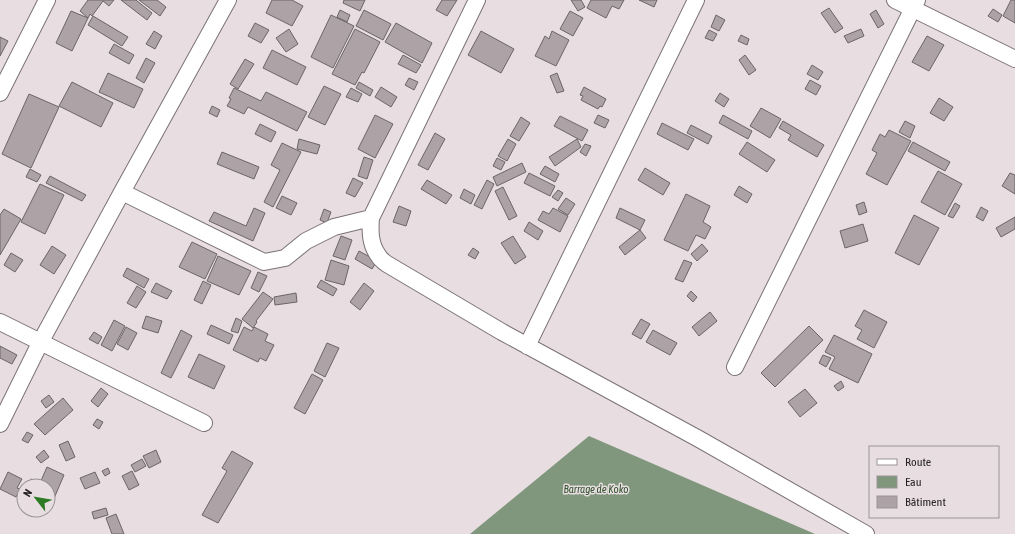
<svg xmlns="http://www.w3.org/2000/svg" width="1015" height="534" font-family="'Asap Condensed',sans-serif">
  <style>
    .water { fill: #80967d }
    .building { fill: #ada3a7; stroke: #6c6467 }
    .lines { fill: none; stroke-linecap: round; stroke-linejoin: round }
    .minor-casing { stroke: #7b7275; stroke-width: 18 }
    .minor { stroke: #fff; stroke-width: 16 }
    .labels { text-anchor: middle; stroke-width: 3; stroke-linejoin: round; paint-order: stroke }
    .water-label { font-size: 11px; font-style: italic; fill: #2f512b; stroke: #e8dee1 }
  </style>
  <rect width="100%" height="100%" fill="#e8dee1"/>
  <path class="water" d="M589 436 815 534H470Z"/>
  <path class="building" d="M88 0H114L109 6 103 1 92 16 90 14 88 18 80 11Z
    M121 0H136L152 13 147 20Z
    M139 0H157L166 7 160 16Z
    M272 0H292L303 6 292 26 266 13Z
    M344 0H365L360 11 343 3Z
    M442 0H457L447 16 436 10Z
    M571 0H581L585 7 578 11Z
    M591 0H624L619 9 612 6 606 18 587 8Z
    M639 0H657L654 7Z
    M1011 0H1015V23L1003 16Z
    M829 8 843 28 835 33 821 13Z
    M993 9 1002 15 998 22 988 16Z
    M340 10 350 15 347 22 337 17Z
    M364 10 391 24 383 40 356 26Z
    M876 10 884 24 878 28 870 14Z
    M71 11 88 18 72 51 56 43Z
    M570 11 583 18 573 36 560 29Z
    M331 15 354 26 333 68 311 57Z
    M716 15 725 20 719 31 711 27Z
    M93 16 128 37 122 46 88 25Z
    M255 23 269 30 261 43 248 36Z
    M396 23 432 43 422 63 385 42Z
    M289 29 298 44 286 52 276 38Z
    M355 29 380 42 364 73 362 72 355 85 332 74Z
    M861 29 864 36 848 43 844 36Z
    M709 30 717 34 713 41 705 38Z
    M154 31 162 36 155 49 146 44Z
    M481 31 514 49 501 73 468 55Z
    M552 31 569 40 556 66 535 56 545 36 549 39Z
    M741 35 749 39 747 45 738 41Z
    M927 36 944 45 929 71 912 62Z
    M0 37 8 41 0 56Z
    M114 44 134 55 129 64 109 53Z
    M272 50 306 67 297 85 263 68Z
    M403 55 421 65 416 73 398 64Z
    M745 55 756 70 749 75 739 60Z
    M146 58 155 63 144 83 136 78Z
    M245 59 254 64 238 89 230 84Z
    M812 65 823 72 818 80 807 74Z
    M108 73 143 89 134 108 99 92Z
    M557 73 564 91 557 93 550 76Z
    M409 78 418 82 414 90 405 85Z
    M810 80 821 86 816 95 805 89Z
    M72 82 113 103 101 127 59 106Z
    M359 82 373 90 370 96 356 88Z
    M324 86 341 94 325 125 308 117Z
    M381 87 397 97 391 107 375 97Z
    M584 87 606 99 602 107 600 106 598 109 581 100 583 96 580 95Z
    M234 88 261 101 266 92 307 112 297 131 248 107 244 114 227 106 231 99 229 98Z
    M351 88 362 94 358 102 346 97Z
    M720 93 729 99 724 107 715 101Z
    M29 94 59 107 31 168 2 154Z
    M939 98 953 107 944 121 930 113Z
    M212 106 220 110 217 117 209 113Z
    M761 108 781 119 770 138 750 126Z
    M375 115 393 124 375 158 358 149Z
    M598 115 609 120 605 128 594 123Z
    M723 115 752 131 748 139 719 123Z
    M560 116 588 130 582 141 554 126Z
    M521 117 530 123 519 141 510 136Z
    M783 121 824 145 817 157 788 140 791 135 779 128Z
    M905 121 915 126 910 138 899 132Z
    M662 123 694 139 688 150 657 134Z
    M260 124 276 132 271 142 255 134Z
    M691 125 712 136 708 144 687 133Z
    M889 130 911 141 887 185 866 174 877 153 872 150 880 134 885 137Z
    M435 133 445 139 428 170 418 165Z
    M299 139 320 145 317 154 297 149Z
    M508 139 516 144 507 161 498 156Z
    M577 139 581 147 555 166 549 157Z
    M747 142 775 160 767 172 739 154Z
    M913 142 950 162 945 171 908 151Z
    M282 143 301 152 273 207 264 202 280 170 271 165Z
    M585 144 591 146 586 156 580 152Z
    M222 152 259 167 254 179 217 164Z
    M364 157 373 160 367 179 358 176Z
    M497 158 505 162 501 170 493 166Z
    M522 163 526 172 497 186 493 177Z
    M545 166 559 174 555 182 540 174Z
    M645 168 670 183 663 195 638 180Z
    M30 169 41 175 37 182 26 177Z
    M938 171 962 184 945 215 921 202Z
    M529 173 555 186 550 196 524 183Z
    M1010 173 1015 175V194L1002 186Z
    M50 176 86 195 82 201 46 183Z
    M353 178 363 183 355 197 346 193Z
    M427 180 452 195 446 204 421 189Z
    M487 180 494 184 482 209 474 205Z
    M40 184 64 195 45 234 21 222Z
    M739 186 752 194 747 203 734 195Z
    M503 187 517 216 509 220 495 191Z
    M464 189 475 195 471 204 460 198Z
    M558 190 563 193 558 201 552 197Z
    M686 194 710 206 703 222 711 227 705 239 696 235 688 251 664 240Z
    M282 196 297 203 291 215 276 208Z
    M566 198 575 204 568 215 558 209Z
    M864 202 867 212 859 215 856 205Z
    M955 203 960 206 953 218 948 216Z
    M399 206 411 211 406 226 393 222Z
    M981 207 988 211 983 221 976 217Z
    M254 208 265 213 253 241 209 221 214 212 246 226Z
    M553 208 568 216 560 232 538 220 543 211 549 214Z
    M620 208 645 220 640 230 616 218Z
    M4 209 21 219 0 255V215Z
    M324 209 331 212 327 223 320 220Z
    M914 215 939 228 919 265 895 253Z
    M1015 217V229L1001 237 996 228Z
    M529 222 543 231 538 240 524 231Z
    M863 224 868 241 845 248 840 231Z
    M640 230 646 238 625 255 619 247Z
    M341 236 352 240 345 260 333 256Z
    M513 236 526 257 515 264 501 243Z
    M192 242 217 254 205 279 179 267Z
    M702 244 708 251 697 261 691 254Z
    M52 246 66 255 54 274 40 265Z
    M473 248 479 252 475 259 468 255Z
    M359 251 377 261 372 269 355 259Z
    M11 253 23 260 15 272 4 265Z
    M218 256 251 271 239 295 207 281Z
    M331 260 349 266 344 285 325 280Z
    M684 260 692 263 683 282 675 279Z
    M127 268 149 279 144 288 123 276Z
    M258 272 267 276 259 292 251 288Z
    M321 280 337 289 333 296 317 287Z
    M203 281 211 285 202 304 194 300Z
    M156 283 172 291 167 299 151 292Z
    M364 283 374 291 360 310 350 302Z
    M137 286 146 292 136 308 127 303Z
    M691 291 697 297 693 302 687 296Z
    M263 292 273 299 256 321 257 322 253 328 242 319Z
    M296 293 297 302 275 305 274 297Z
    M864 310 887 322 874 348 857 339 862 330 855 326Z
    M710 312 717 321 699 336 692 327Z
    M146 316 162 321 158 333 142 328Z
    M236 318 242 321 238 333 231 331Z
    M641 319 650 324 641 339 632 334Z
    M114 320 125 326 112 351 101 345Z
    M211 325 233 335 229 344 207 334Z
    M809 326 823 340 775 387 761 373Z
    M126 327 137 333 128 350 117 344Z
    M244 327 252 331 254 327 268 334 265 341 274 345 266 361 260 358 258 362 233 350Z
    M181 330 192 336 171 378 161 373Z
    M653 330 677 343 670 355 646 342Z
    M94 332 102 337 98 344 89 339Z
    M834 335 872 354 858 383 829 369 835 357 825 352Z
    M327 343 339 348 325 377 314 371Z
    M0 346 17 355 12 364 0 358Z
    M199 354 225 366 214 389 188 377Z
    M823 355 831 358 826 367 819 363Z
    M312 374 323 380 305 414 294 408Z
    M841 381 844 387 838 391 834 386Z
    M101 388 108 394 98 407 91 401Z
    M805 389 817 403 800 417 788 402Z
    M49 395 54 402 46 408 41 401Z
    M63 398 73 410 45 435 34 424Z
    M97 419 103 422 99 429 93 425Z
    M27 432 33 435 28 443 22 440Z
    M68 441 75 457 66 461 59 445Z
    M44 450 49 457 41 463 36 457Z
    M156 450 161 462 149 468 143 456Z
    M232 451 253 463 218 523 202 515 227 471 222 468Z
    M142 459 146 466 135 472 131 465Z
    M47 467 64 475 49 510 48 486H28L31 479 40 483Z
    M108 468 110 473 105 476 102 471Z
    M132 471 139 485 129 490 122 476Z
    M8 472 22 479 17 488 20 489 16 497 0 489Z
    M95 472 100 483 85 489 80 478Z
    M106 508 108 515 94 519 92 512Z
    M116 514 124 534H112L106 518Z"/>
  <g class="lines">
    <defs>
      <path id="minor" d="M477 0 371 218C370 231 370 244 378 255 380 259 384 262 387 264L502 332 699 439 866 534
        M895 0 1015 59
        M0 93 47 0
        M122 192 264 262 285 258 306 241 334 227 371 218
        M0 322 204 423
        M527 346 696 0
        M735 367 917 0
        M0 424 41 341 122 192 228 0"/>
    </defs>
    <use href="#minor" class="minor-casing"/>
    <use href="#minor" class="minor"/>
  </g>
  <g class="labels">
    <g class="water-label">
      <text x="596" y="493">Barrage de Koko</text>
    </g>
  </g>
  <rect x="869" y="446" width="130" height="72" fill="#e8dee1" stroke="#9a9395"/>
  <rect x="877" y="459" width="20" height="6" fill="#ffffff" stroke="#9a9395"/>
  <text x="905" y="466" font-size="12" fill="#262224">Route</text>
  <rect x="877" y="476" width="20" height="12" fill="#80967d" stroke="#9a9395"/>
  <text x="905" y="486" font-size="12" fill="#262224">Eau</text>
  <rect x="877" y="496" width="20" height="12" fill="#ada3a7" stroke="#9a9395"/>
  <text x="905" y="506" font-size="12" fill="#262224">Bâtiment</text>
  <g transform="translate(36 498) rotate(301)"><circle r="19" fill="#e8dee1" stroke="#9a9395"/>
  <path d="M0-3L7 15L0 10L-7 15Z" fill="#2c7a24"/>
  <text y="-6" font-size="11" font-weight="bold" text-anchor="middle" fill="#262224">N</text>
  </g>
</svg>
